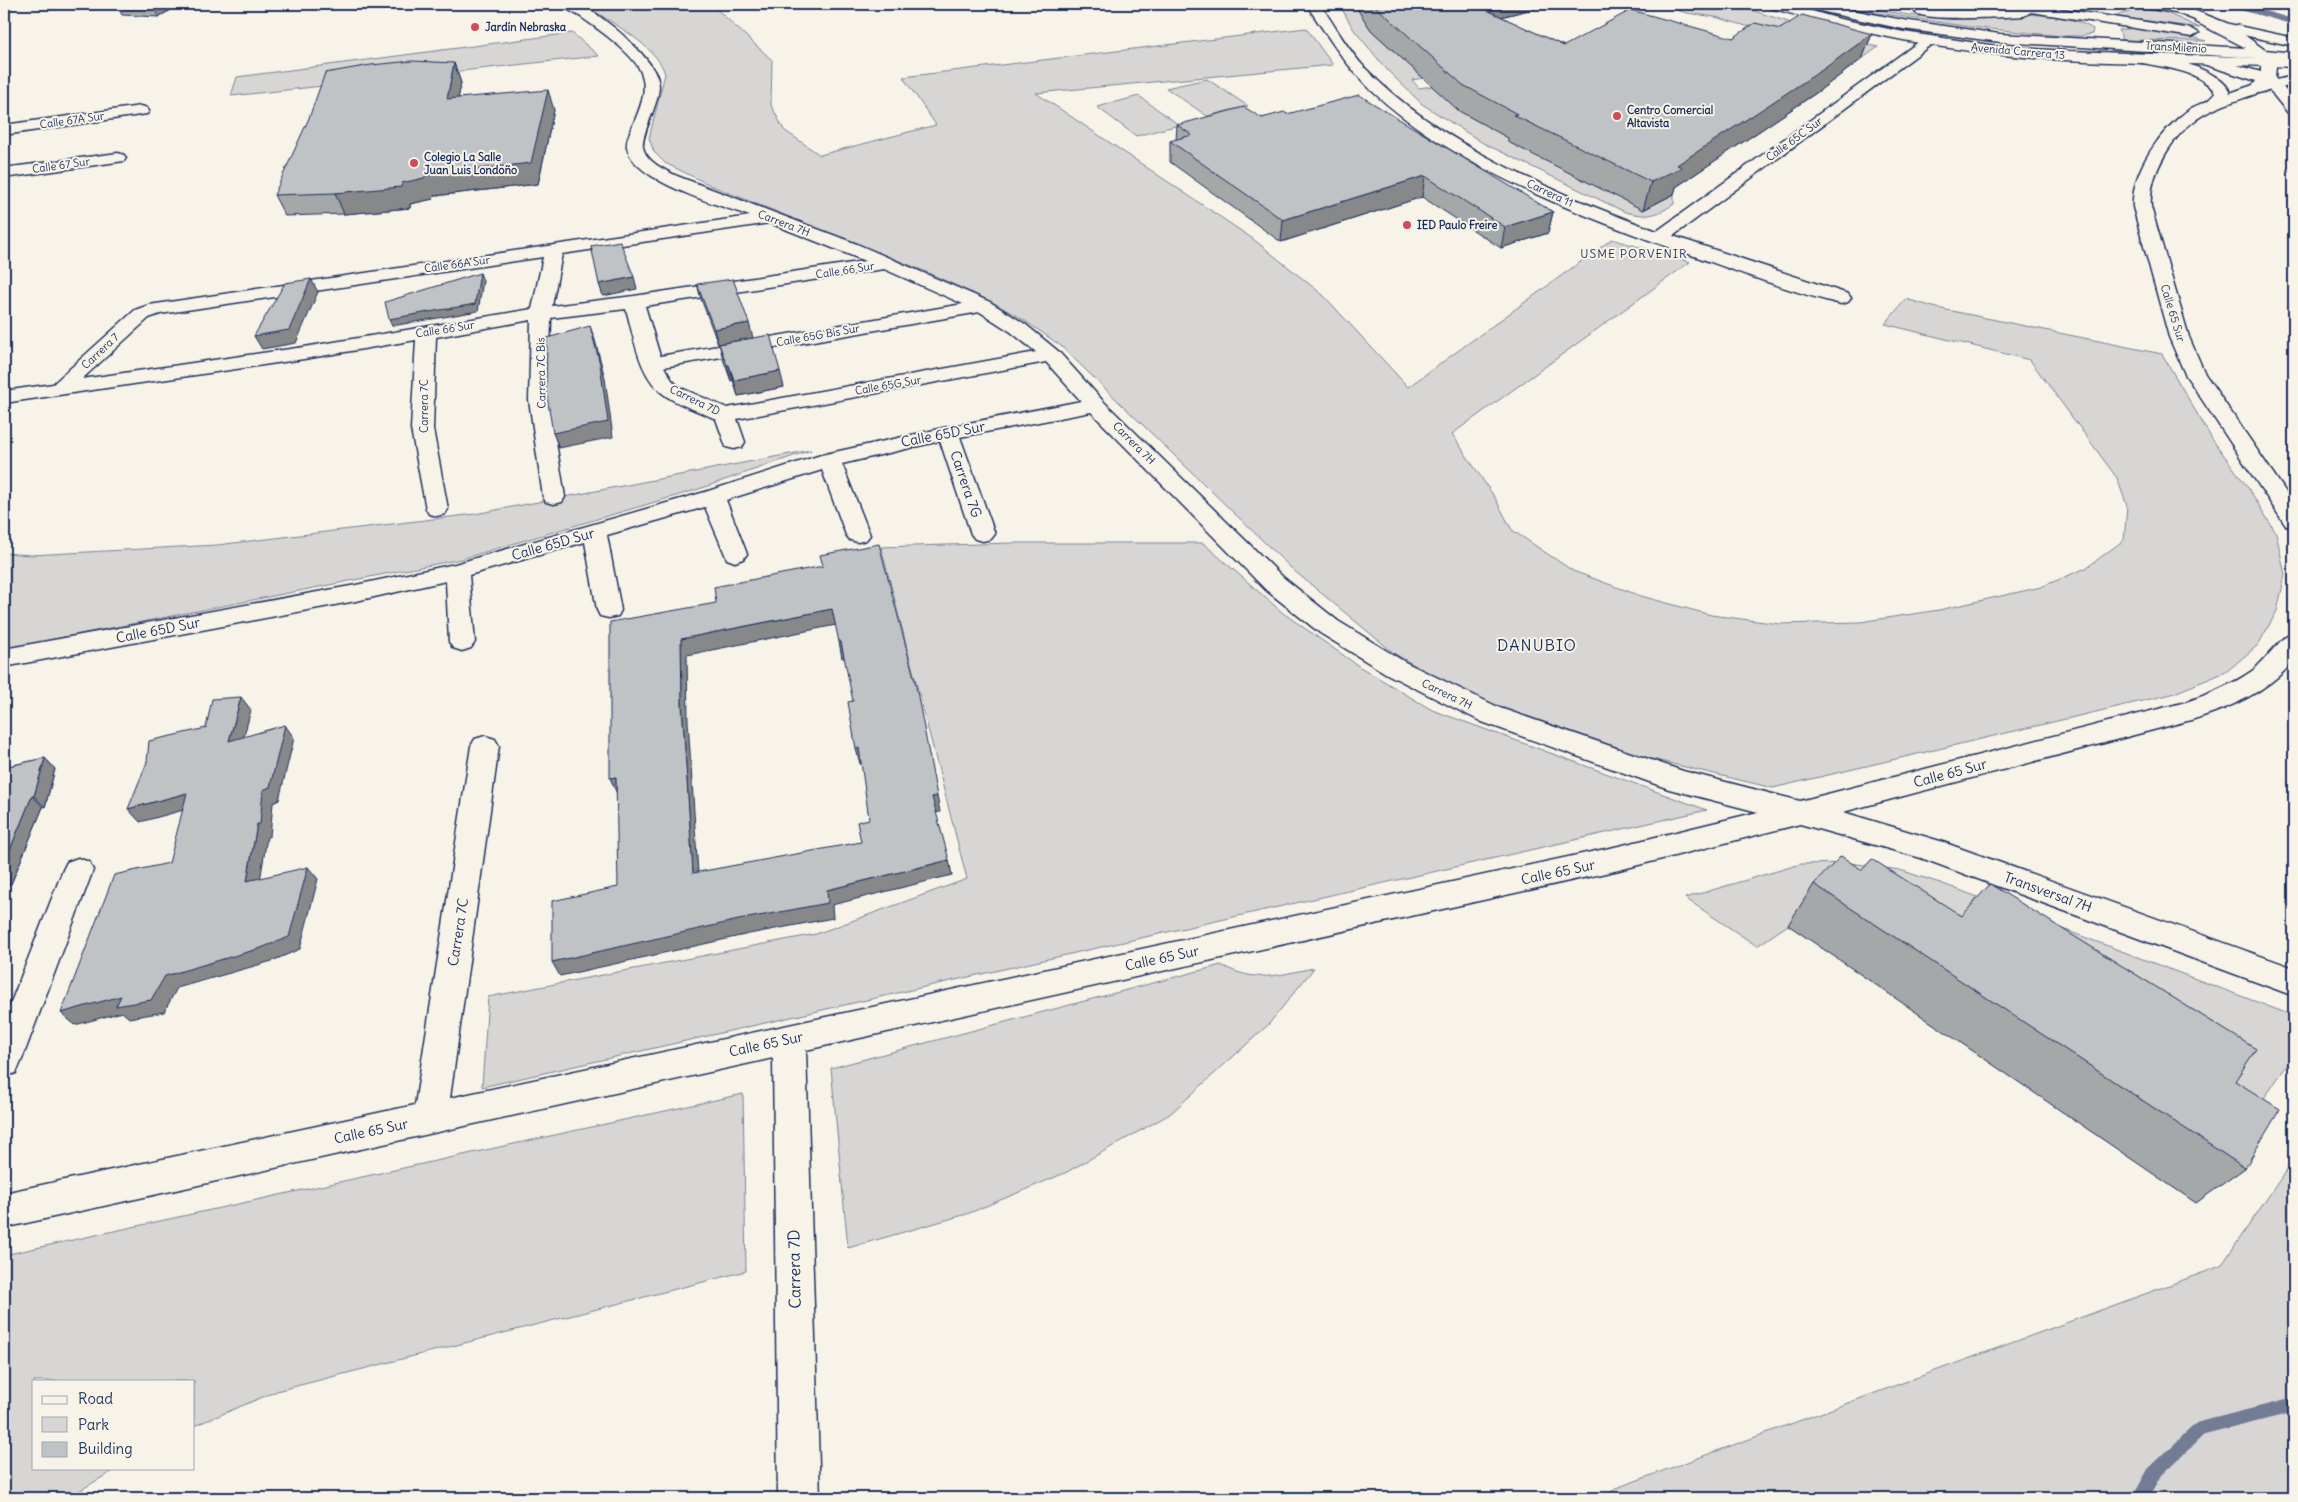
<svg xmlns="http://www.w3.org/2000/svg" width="2298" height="1502" font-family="Delius,sans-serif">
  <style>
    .green { fill: #d7d6d4; stroke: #798299 }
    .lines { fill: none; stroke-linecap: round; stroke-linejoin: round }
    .stream-far1 { stroke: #727c95; stroke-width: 5.5 }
    .stream { stroke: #727c95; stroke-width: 14 }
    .minor-casing { stroke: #1b2f5e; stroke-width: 3 }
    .major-casing { stroke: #1b2f5e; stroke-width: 3 }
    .minor { fill: #f7f3e8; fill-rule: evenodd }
    .major { fill: #f7f3e8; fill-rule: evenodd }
    .wall { fill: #a5a8a9; stroke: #1b2f5e }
    .shaded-wall { fill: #86888a; stroke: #1b2f5e }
    .building { fill: #c0c3c5; stroke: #1b2f5e; fill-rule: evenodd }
    .poi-dot { fill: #d1495b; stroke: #f7f3e8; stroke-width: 2 }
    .labels { text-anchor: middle; stroke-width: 4; stroke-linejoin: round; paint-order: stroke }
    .far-poi-label { font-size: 11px; font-weight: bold; fill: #1b2f5e; stroke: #f7f3e8; text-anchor: start }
    .far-street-label { font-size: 11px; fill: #1b2f5e; stroke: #f7f3e8 }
    .far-neighbourhood-label { font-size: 12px; letter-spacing: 1px; fill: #1b2f5e; stroke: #f7f3e8 }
    .street-label { font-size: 14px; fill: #1b2f5e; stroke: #f7f3e8 }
    .quarter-label { font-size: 16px; letter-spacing: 1px; fill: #1b2f5e; stroke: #f7f3e8 }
    .near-street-label { font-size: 16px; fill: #1b2f5e; stroke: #f7f3e8 }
  </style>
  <rect width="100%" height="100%" fill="#f7f3e8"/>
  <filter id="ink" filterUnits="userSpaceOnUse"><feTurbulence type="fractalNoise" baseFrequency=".02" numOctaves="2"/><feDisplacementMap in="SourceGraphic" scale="10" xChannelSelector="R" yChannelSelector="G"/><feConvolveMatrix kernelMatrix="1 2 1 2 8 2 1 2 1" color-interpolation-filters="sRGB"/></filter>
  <g filter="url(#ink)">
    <path class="green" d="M583 4H711L772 60 771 105 784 130 820 155 936 125 903 77 1306 28 1333 65 1036 93 1253 239 1323 295 1408 387 1612 239 1690 262 1452 434 1495 498 1512 530 1573 571 1641 596 1711 615 1780 624 1860 622 1939 610 2041 587 2086 568 2124 540 2127 506 2117 478 2030 360 1885 324 1906 299 1937 308 2162 354 2212 439 2249 489 2276 533 2285 575 2277 611 2258 645 2226 672 2172 694 1773 788 1639 756 1528 721 1461 692 1395 654 1292 569 1061 346 1024 320 990 301 924 271 712 186 665 163 654 152 649 138 665 74C658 46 607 20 583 4Z
      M1021 4H1137C1098 9 1060 7 1021 4Z
      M1339 4H1354L1371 30 1423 78 1412 80 1419 88 1432 86 1643 210 1674 194V204C1654 217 1647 217 1625 212L1483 143 1422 104 1388 71 1354 30Z
      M1654 4H1733L1834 37 1878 47 1862 59 1715 17 1687 13Z
      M1833 4C1863 4 1890 14 1920 16 1967 20 2054 3 2093 29L2092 34 2081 36H2062L1970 27 1865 11Z
      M2136 4H2147L2200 28 2111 16 2129 12 2135 8Z
      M2135 28 2181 34 2206 41 2121 40V35L2118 30Z
      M572 33 599 56 231 96 237 77Z
      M1207 79 1248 106 1207 116 1166 88Z
      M1139 96 1179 125 1136 136 1097 107Z
      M811 450 696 490 461 559 4 649V553L31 555 217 545 475 514Z
      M1012 543H1203L1283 613 1360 667 1432 710 1707 810 482 1087 488 997 816 934 967 879 881 547Z
      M1850 863 1900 870 1943 884 2294 1016V1055L2231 1146 1815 898 1788 925 1757 946 1685 898 1801 864Z
      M1221 965C1258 984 1275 975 1314 968L1268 1025 1170 1114 1065 1173 967 1214 848 1248 831 1068Z
      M743 1094 746 1271 277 1391 194 1426V1381H34V1468H118L67 1498H4V1255Z
      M2294 1159V1498H1601L1619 1487 2221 1266Z"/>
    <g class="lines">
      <path class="stream-far1" d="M2230 4 2294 22"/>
      <path class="stream" d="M2140 1498 2154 1473 2200 1429 2294 1405"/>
      <defs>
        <path id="minor" d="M562 4C568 4 576 2 581 5 602 15 658 60 659 85 659 106 641 133 643 147 646 162 665 170 677 176L857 244 990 302 1025 324 1058 351 1103 401 1284 578 1338 621 1405 662 1500 708 1683 771 1800 801 2186 702C2209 694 2232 685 2252 671 2266 661 2279 637 2294 633L2293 662C2265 693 2230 708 2191 720L1843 812 1940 841 2294 968V996L1921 858 1800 824 1619 870 806 1050 820 1498H778L773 1058 4 1228V1193L415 1105 471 746 475 739 485 736 495 739 499 746 450 1098 1619 846 1758 812 1669 789 1482 722 1387 674 1320 633 1266 590 1091 412 960 437 995 534 991 539 983 541 975 539 971 534 940 441 842 464 870 535 866 540 858 542 850 540 846 535 822 470 726 500 747 554 743 559 735 562 727 559 705 507 607 535 621 610 618 616 609 618 600 616 597 610 585 542 469 575 475 642 471 648 462 651 453 648 449 642 446 581 356 601 4 667V649L356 585 455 564 705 492 821 455 948 427 1081 401 1046 362 737 419 745 442 742 447 734 449 726 447 716 419C699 411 681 406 666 396 639 378 634 337 626 309L551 318 549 400 565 497 562 502 554 504 546 502 543 497 529 400 531 320 436 337 433 429 448 509 445 514 437 516 429 514 426 509 411 429 416 340 304 359 4 403V391L53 384 135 310 149 305 750 216C720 205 633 182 627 147 626 140 630 132 633 125 640 108 649 89 640 70 631 52 598 29 581 17 575 13 566 10 562 4ZM770 223 865 261 634 296 552 306 562 254ZM543 257 532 309 304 347 82 379 149 318 160 314ZM884 269 963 304 660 356 645 306ZM980 312 1011 332 1036 352 727 408 679 387 672 380 664 367Z
          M1306 4H1320C1335 26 1348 50 1366 69 1441 146 1557 194 1657 231L1924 38 1929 37 1936 41 1673 236 1848 294 1851 298 1848 302 1841 304C1792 292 1744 274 1697 257 1592 221 1454 168 1372 91 1345 65 1327 35 1306 4Z
          M1799 4H1822L1903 20 2000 34 2246 48 2196 22 2194 19 2201 15 2243 34 2265 50 2294 53V61L2272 59 2276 66 2275 78 2294 100V115L2288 113 2267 87 2263 91C2244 99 2221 104 2203 115 2174 132 2148 173 2151 207L2189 337 2205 374 2294 504V528L2286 526 2185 374 2169 337 2133 207C2131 171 2161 129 2190 109 2199 103 2210 103 2215 92 2197 68 2161 68 2134 61L2132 58 2134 55C2154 50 2226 71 2230 93L2253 85 2256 81 2203 64 2201 61 2203 58H2213L2261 72V66L2257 58 2000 42 1903 29 1801 7Z
          M1997 4H2029L2192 29 2199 33 2192 37 2031 12 2024 16C2007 17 1923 22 1915 12L1922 8 1955 10 2006 8 1999 7Z
          M2138 4H2168L2186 7 2188 10 2181 14 2145 8Z
          M141 106 147 108 149 111 147 114 4 135V125Z
          M118 153 124 155 126 158 124 161 4 178V168Z
          M78 858 89 862 93 870 21 1062 16 1073 4 1077V1020L63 870 67 862Z"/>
        <path id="major" d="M1766 4H1787L1840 19 1904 32 2003 47 2069 51 2294 59V67C2208 63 2122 65 2036 58 1945 51 1856 33 1768 7Z
          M2160 4H2178L2229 24 2294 38V46L2220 30 2162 7Z
          M2294 76V85L2258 93 2253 91 2250 88 2253 85Z"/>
      </defs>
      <use href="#minor" class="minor-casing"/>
      <use href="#major" class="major-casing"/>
      <use href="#minor" class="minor"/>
      <use href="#major" class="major"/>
    </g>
    <path class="wall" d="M116 4H174L171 10 158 17 122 15Z
      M1354 4H1552L1501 17 1564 46 1733 38 1780 29 1872 34 1862 59 1816 93 1676 187 1674 194 1643 210 1508 142V138L1459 111 1371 30Z
      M454 63 461 83 458 98 554 110 538 184 434 196 433 199 410 204V208L344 214 285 216 274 195Z
      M1287 114 1553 212 1548 233 1501 248 1422 197 1281 242 1170 162V141L1176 140 1177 125 1262 118Z
      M697 284 753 338 784 387 738 396 733 380 731 381 723 359 719 344H718L701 299Z
      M45 758 55 769 45 807H43L11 884 6 886 4 894V767Z
      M1862 870 1962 916 2235 1081 2245 1168 2196 1203 1788 925 1814 884Z"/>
    <path class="shaded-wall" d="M151 4H174L171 10 158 17Z
      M1469 4H1552L1465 26Z
      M1872 34 1862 59 1816 93 1676 187 1674 194 1643 210 1651 182Z
      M454 63 461 83 455 119 447 99Z
      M548 90 554 110 538 184 434 196 433 199 410 204V208L344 214 335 193 402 183 426 175Z
      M1425 176 1422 197 1281 242 1283 220Z
      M1553 212 1548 233 1501 248 1505 227Z
      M480 273 483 281 478 311 392 326 389 319Z
      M634 277 637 289 603 296 599 284Z
      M311 279 318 292 296 343 262 349 254 336Z
      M749 323 753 338 718 344 714 329Z
      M590 326 595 340 605 378 613 437 559 448 553 433Z
      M727 365H729L733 380 731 381Z
      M780 371 784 387 738 396 734 380Z
      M832 609 836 625 687 655 688 721 699 888 693 873 682 705 681 639Z
      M839 642H841L845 658H842Z
      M241 697 251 710 239 754 229 741Z
      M285 725 294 738 279 800 273 803 270 836 267 837 258 894 247 881 263 790Z
      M859 748 862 764H860L856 749Z
      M45 758 55 769 45 807 34 796Z
      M616 777 617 794 610 778Z
      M187 793 198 806 140 822 128 809Z
      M32 796 43 807 11 884 6 886 4 894V864Z
      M937 796 940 812 935 813 932 797Z
      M949 860 952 875 832 905 833 918 749 934 560 976 552 962 827 890Z
      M308 867 318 879 300 949 272 961 177 988 164 1012 129 1018 122 1012 75 1025 61 1013 165 976Z"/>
    <path class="building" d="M1373 4H1474L1564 46 1631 10 1733 38 1755 23 1780 29 1802 15 1872 34 1825 68 1677 165 1682 167 1651 182 1513 115 1517 114 1463 85Z
      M412 61 454 63 447 99 548 90 531 163 426 175 424 178 402 183 401 187 335 193 274 195 309 118 325 73 371 65Z
      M1359 95 1553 212 1505 227 1425 176 1283 220 1170 141 1192 135 1177 125 1244 107 1262 118 1284 112 1287 114Z
      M620 241 634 277 599 284 591 246Z
      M480 273 475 304 389 319 385 302Z
      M311 279 289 330 254 336 285 283Z
      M733 279 749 323 714 329 697 284Z
      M590 326 600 364 608 422 553 433 546 390 547 338Z
      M770 335 780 371 734 380 729 365H727L719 344Z
      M879 544 915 681 937 796 932 797 949 860 827 890 828 903 743 919 552 962V901L618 887 616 777 610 778V622L716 603 714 587 823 566 820 555ZM832 609 839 642H841L853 701 848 702 856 749 859 748 869 819 857 822 861 842 693 873 682 705 681 639Z
      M241 697 229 741 285 725 270 787 263 790 260 824H257L247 881 308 867 289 937 261 948 165 976 151 1000 116 1006 121 996 61 1013 114 875 169 863 187 793 128 809 147 762 149 741 206 728 212 699Z
      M45 758 34 796H32L4 864V767Z
      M1841 856 1862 870 1872 859 1962 916 1990 884 2256 1049 2235 1081 2280 1109 2245 1168 1814 884Z"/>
  </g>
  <g class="poi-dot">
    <circle cx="475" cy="27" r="5"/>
    <circle cx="1617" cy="116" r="5"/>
    <circle cx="414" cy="163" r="5"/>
    <circle cx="1407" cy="225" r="5"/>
  </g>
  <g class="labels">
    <g class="far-poi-label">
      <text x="485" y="31">Jardín Nebraska</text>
      <text x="1627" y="114">Centro Comercial<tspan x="1627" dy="13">Altavista</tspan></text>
      <text x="424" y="161">Colegio La Salle<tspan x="424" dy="13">Juan Luis Londoño</tspan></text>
      <text x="1417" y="229">IED Paulo Freire</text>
    </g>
    <g class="far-street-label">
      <text transform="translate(2176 47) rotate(3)" y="4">TransMilenio</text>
      <text transform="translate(2018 51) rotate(5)" y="4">Avenida Carrera 13</text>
      <text transform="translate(72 120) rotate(-8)" y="4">Calle 67A Sur</text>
      <text transform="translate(1794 139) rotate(-36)" y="4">Calle 65C Sur</text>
      <text transform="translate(61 165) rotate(-8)" y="4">Calle 67 Sur</text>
      <text transform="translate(1550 193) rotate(25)" y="4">Carrera 11</text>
      <text transform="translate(784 223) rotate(21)" y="4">Carrera 7H</text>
      <text transform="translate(457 264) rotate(-8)" y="4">Calle 66A Sur</text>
      <text transform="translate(845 270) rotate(-9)" y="4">Calle 66 Sur</text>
      <text transform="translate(2173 313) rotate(73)" y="4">Calle 65 Sur</text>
      <text transform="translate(445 329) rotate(-9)" y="4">Calle 66 Sur</text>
      <text transform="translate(818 335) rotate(-10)" y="4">Calle 65G Bis Sur</text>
      <text transform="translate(100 351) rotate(-43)" y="4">Carrera 7</text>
      <text transform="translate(541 373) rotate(-91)" y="4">Carrera 7C Bis</text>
      <text transform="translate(888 385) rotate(-10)" y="4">Calle 65G Sur</text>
      <text transform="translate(695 400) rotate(26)" y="4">Carrera 7D</text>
      <text transform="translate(424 406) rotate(-90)" y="4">Carrera 7C</text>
      <text transform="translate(1134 443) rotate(45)" y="4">Carrera 7H</text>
      <text transform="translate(1447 694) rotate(26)" y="4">Carrera 7H</text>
    </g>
    <g class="far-neighbourhood-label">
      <text x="1634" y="258">USME PORVENIR</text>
    </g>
    <g class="street-label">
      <text transform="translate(943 434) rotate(-11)" y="5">Calle 65D Sur</text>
      <text transform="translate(966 484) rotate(71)" y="5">Carrera 7G</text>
      <text transform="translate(553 544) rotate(-16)" y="5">Calle 65D Sur</text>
      <text transform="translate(158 630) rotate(-11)" y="5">Calle 65D Sur</text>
      <text transform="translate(1950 773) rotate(-15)" y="5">Calle 65 Sur</text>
      <text transform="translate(1558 872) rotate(-12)" y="5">Calle 65 Sur</text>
      <text transform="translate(2048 892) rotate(20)" y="5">Transversal 7H</text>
      <text transform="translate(458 932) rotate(-81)" y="5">Carrera 7C</text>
      <text transform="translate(1162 958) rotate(-12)" y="5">Calle 65 Sur</text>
      <text transform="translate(766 1044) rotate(-12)" y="5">Calle 65 Sur</text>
      <text transform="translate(371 1131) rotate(-12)" y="5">Calle 65 Sur</text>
    </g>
    <g class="quarter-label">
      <text x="1537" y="651">DANUBIO</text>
    </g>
    <g class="near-street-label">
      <text transform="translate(794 1269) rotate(-91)" y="6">Carrera 7D</text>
    </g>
  </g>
  <rect width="2298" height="1502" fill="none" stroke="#f7f3e8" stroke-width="20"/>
  <rect x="10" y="10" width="2278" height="1482" fill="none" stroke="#1b2f5e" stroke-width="2" filter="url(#ink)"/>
  <rect x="32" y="1380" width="162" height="90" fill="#f7f3e8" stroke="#9fa5b1"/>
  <rect x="42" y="1396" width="25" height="8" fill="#f7f3e8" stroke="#9fa5b1"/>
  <text x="78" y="1404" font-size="15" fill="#1b2f5e">Road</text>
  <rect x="42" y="1417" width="25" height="15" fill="#d7d6d4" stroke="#9fa5b1"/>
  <text x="78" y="1430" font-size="15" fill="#1b2f5e">Park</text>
  <rect x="42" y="1442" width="25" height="15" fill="#c0c3c5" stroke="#9fa5b1"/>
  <text x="78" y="1454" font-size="15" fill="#1b2f5e">Building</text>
</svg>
